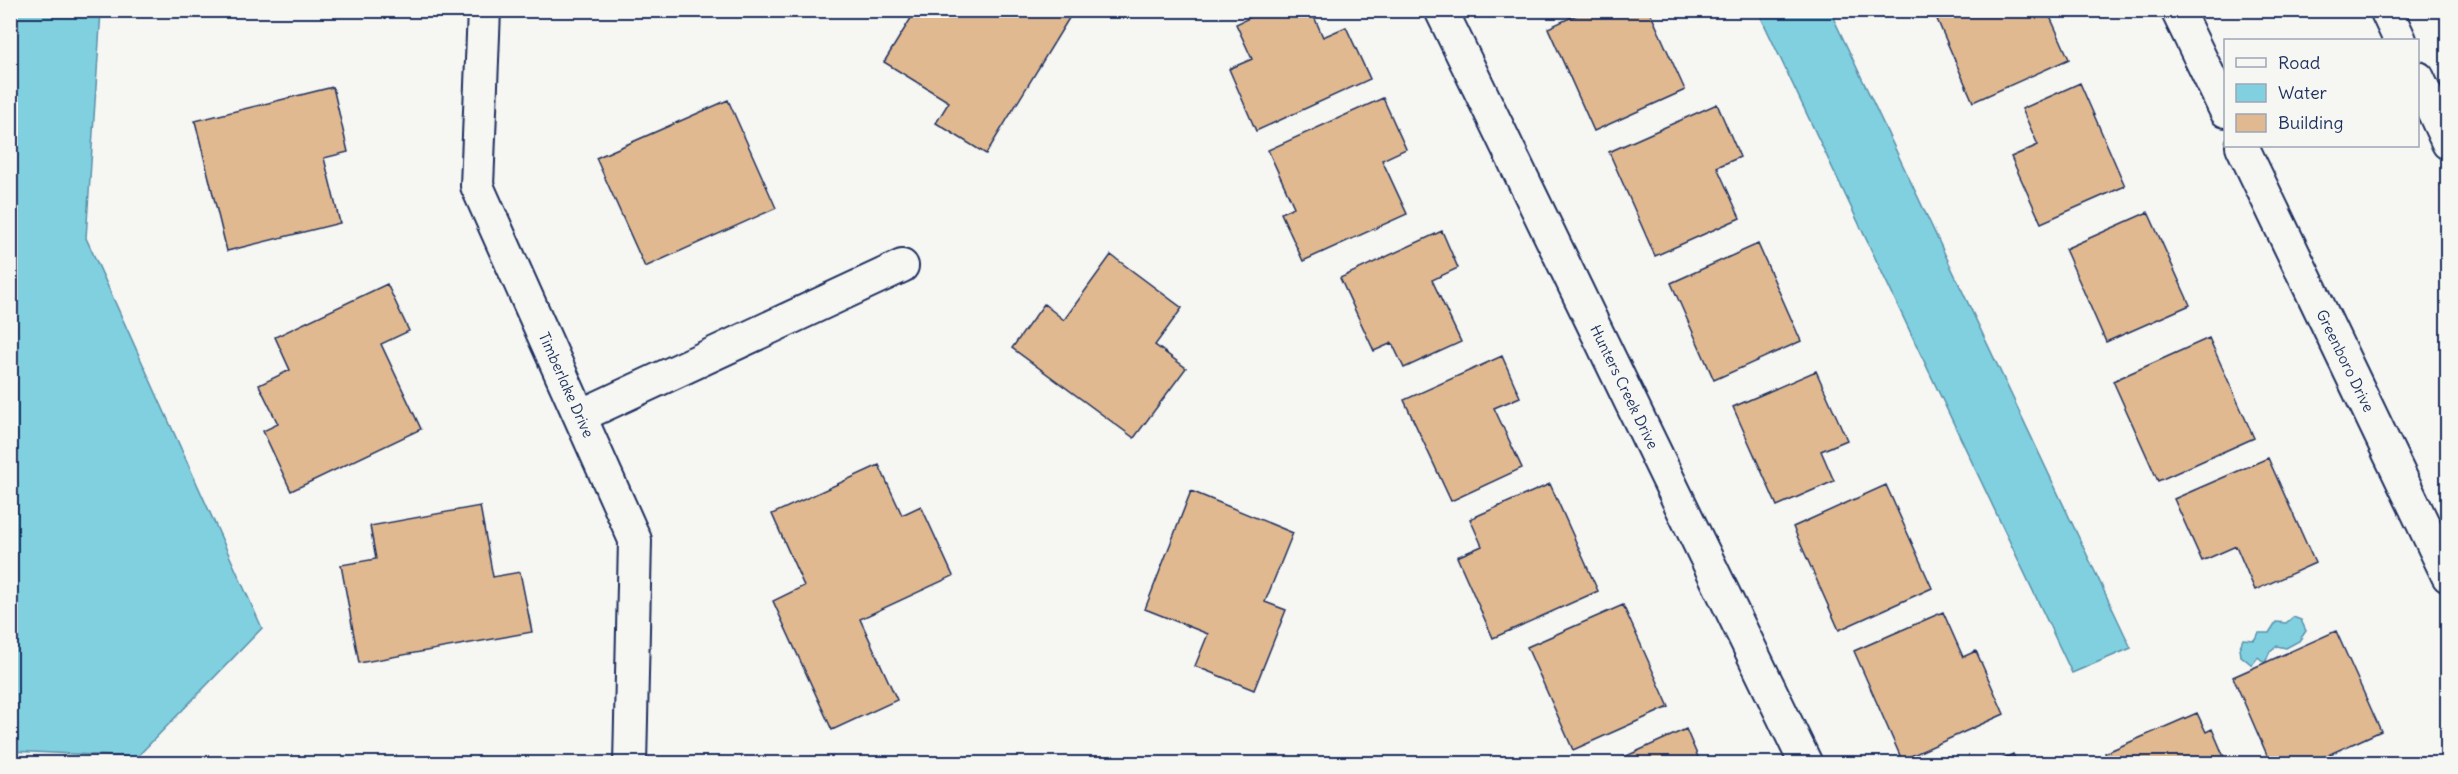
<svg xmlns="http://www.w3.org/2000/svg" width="2458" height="774" font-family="Delius,sans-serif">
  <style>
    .water { fill: #81d0df; stroke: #5890ab; stroke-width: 1.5 }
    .building { fill: #e1b991; stroke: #1b2f5e; stroke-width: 1.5 }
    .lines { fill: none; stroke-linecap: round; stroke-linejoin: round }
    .street-casing { stroke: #1b2f5e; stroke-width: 36 }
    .street { stroke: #f6f6f2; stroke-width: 32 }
    .labels { text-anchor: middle; stroke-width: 6; stroke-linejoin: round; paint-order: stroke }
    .street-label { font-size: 15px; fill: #1b2f5e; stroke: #f6f6f2 }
  </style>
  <rect width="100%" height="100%" fill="#f6f6f2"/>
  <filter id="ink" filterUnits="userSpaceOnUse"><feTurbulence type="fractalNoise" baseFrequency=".0167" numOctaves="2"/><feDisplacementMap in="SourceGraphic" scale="12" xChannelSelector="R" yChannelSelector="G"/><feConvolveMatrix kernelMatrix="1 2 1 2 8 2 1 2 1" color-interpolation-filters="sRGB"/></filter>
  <g filter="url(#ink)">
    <path class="water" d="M11 10 101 11 86 238 262 628 137 757 11 751Z
      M1758 11H1830L2131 648 2072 673Z
      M2293 617 2301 620 2306 631 2299 641 2286 648 2277 646 2270 651 2265 663 2258 657 2252 665 2240 655 2239 649 2243 639 2254 640 2259 633H2269L2276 622 2286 623Z"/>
    <path class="building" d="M916 10H1074L986 154 936 123 949 102 884 62Z
      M1266 10H1311L1323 37 1346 27 1370 79 1256 131 1229 69 1252 59 1236 24Z
      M1587 10H1649L1685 90 1594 131 1548 28Z
      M1933 10H2047L2069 59 1973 102Z
      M2080 83 2125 186 2041 223 2011 157 2038 145 2022 109Z
      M333 87 348 152 324 158 340 223 227 251 195 121Z
      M1383 98 1406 149 1382 160 1407 214 1303 261 1281 213 1294 207 1268 150Z
      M728 100 776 208 645 267 596 158Z
      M1717 104 1740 157 1717 167 1740 218 1655 256 1609 152Z
      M2148 212 2190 305 2106 342 2065 249Z
      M1442 231 1458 268 1432 280 1461 342 1404 368 1392 343 1374 351 1340 278Z
      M1758 244 1801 341 1714 380 1671 283Z
      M1111 255 1182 308 1155 345 1186 368 1134 438 1012 348 1044 304 1064 320Z
      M387 284 409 331 381 344 421 429 291 491 263 431 278 424 259 385 290 370 275 337Z
      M2209 338 2254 438 2158 481 2113 381Z
      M1502 356 1520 397 1494 408 1522 468 1451 501 1404 400Z
      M1816 371 1847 440 1821 451 1834 481 1777 506 1733 407Z
      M2268 458 2315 563 2255 590 2236 546 2202 561 2174 499Z
      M879 465 902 515 921 506 953 576 860 619 897 700 832 730 773 601 804 586 772 514Z
      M1550 484 1598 591 1493 638 1457 557 1482 546 1470 519Z
      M1886 485 1932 588 1839 630 1793 527Z
      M1191 491 1293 533 1265 602 1286 610 1254 690 1195 666 1208 634 1145 609Z
      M480 506 493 577 520 572 532 632 359 663 341 565 376 559 370 526Z
      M1623 605 1669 707 1573 750 1527 647Z
      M1943 612 1963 657 1976 651 2004 714 1902 760 1854 651Z
      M2336 631 2381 731 2308 764H2271L2233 677Z
      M2197 713 2206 732 2212 729 2227 764H2110L2105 753Z
      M1686 729 1701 764H1609Z
      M2013 754 2018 764H1992Z"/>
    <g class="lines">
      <defs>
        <path id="street" d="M484 10 477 186 635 540 630 764
          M1441 10 1806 764
          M2177 10 2226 111
          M2386 10 2400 40
          M2418 78 2448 143
          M2242 146 2448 576
          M580 416 902 266"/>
      </defs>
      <use href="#street" class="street-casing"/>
      <use href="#street" class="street"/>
    </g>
  </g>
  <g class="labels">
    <g class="street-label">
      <text transform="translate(2345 361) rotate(64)" y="5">Greenboro Drive</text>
      <text transform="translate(566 385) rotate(66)" y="5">Timberlake Drive</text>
      <text transform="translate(1624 387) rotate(64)" y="5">Hunters Creek Drive</text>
    </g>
  </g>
  <rect width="2458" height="774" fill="none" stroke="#f6f6f2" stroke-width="36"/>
  <rect x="18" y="18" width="2422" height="738" fill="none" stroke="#1b2f5e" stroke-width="2" filter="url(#ink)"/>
  <rect x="2224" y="39" width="195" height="108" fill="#f6f6f2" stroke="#9ea6b7" stroke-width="1.5"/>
  <rect x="2236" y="58" width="30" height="9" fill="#f6f6f2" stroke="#9ea6b7" stroke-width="1.5"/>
  <text x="2278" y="69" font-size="18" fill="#1b2f5e">Road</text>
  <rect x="2236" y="84" width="30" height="18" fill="#81d0df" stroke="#9ea6b7" stroke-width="1.5"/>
  <text x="2278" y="99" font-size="18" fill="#1b2f5e">Water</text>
  <rect x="2236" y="114" width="30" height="18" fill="#e1b991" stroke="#9ea6b7" stroke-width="1.5"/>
  <text x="2278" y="129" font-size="18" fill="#1b2f5e">Building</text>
</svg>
